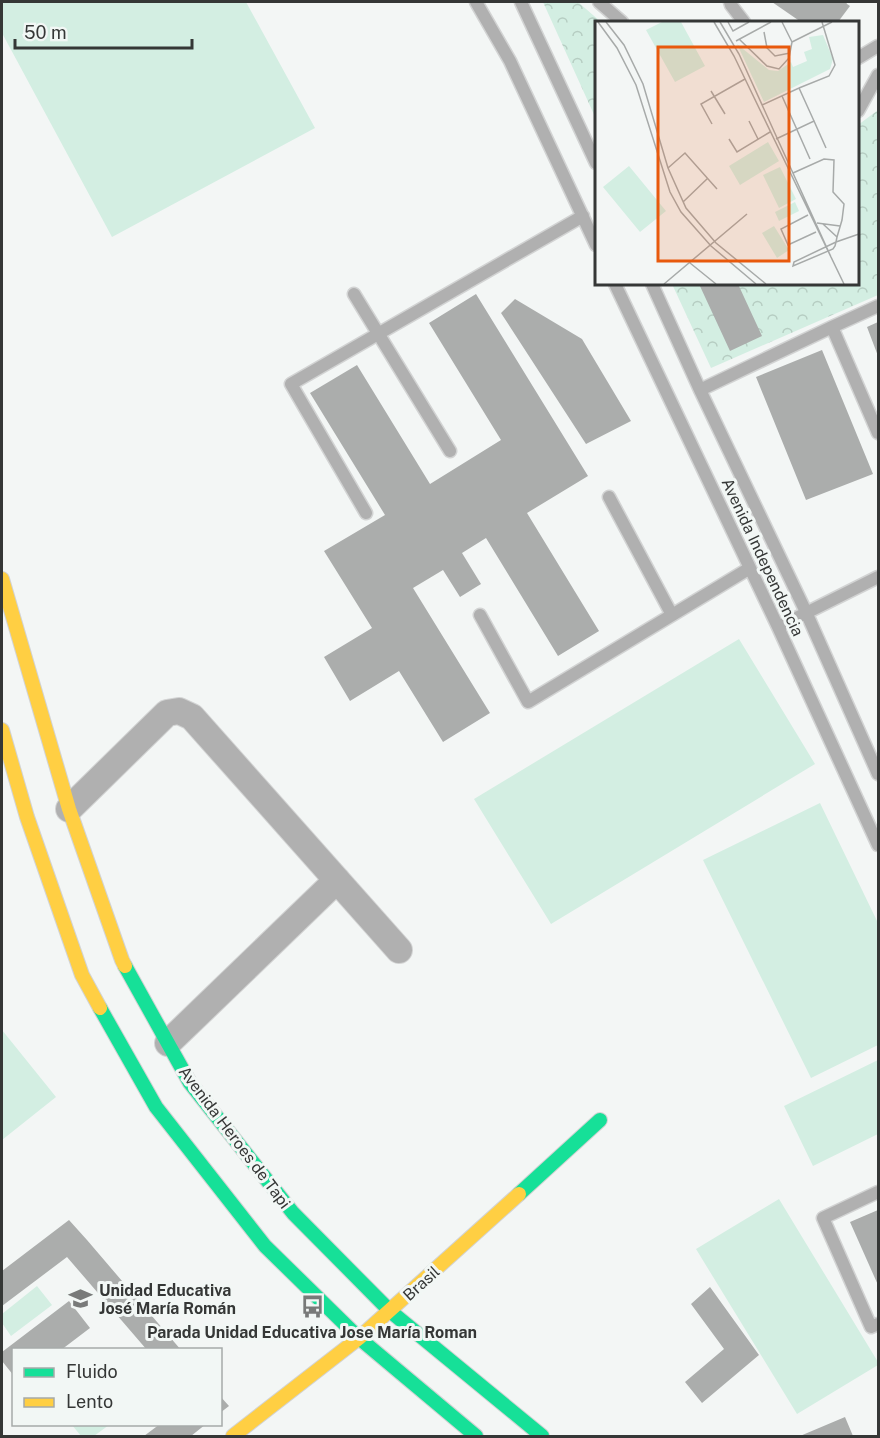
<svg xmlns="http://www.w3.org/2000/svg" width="880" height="1438" font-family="'Public Sans',sans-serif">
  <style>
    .park { fill: url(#park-crowns) }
    .pitch { fill: #d3eee2 }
    .building { fill: #abadac }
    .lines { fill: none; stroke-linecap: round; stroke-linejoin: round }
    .lane-casing { stroke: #d2d3d3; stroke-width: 15 }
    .street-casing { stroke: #d2d3d3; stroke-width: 28 }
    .fast-casing { stroke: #d2d3d3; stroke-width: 16 }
    .slow-casing { stroke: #d2d3d3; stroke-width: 16 }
    .lane { stroke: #b0b0b0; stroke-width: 12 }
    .street { stroke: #b0b0b0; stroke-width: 26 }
    .fast { stroke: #16e098; stroke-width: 14 }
    .slow { stroke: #ffcf43; stroke-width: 14 }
    .labels { text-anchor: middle; stroke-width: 6; stroke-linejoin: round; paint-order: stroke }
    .street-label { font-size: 16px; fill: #353736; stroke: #f2f7f5 }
    .poi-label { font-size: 16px; font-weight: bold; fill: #353736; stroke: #f2f7f5; text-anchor: start }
    .inset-road { fill: none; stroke: #a7aaa9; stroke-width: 1.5 }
    .view { fill: #e8590c; fill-opacity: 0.15; stroke: #e8590c; stroke-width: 3 }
    .inset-edge { fill: none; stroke: #353736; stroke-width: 3 }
  </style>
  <defs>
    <pattern id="park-crowns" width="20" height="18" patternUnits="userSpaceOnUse" patternTransform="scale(1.5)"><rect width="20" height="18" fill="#d3eee2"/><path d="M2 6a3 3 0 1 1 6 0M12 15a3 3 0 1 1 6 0" fill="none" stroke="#b6cdc2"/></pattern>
  </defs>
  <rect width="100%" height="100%" fill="#f3f6f5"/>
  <path class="park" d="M543 2H578L601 22H596V119Z
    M878 110V295L711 368 672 284H858V125Z"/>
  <path class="pitch" d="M2 2H246L315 128 112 237 2 33Z
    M739 639 815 764 551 924 474 799Z
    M820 803 878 923V1045L811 1078 703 860Z
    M2 1030 56 1097 2 1140Z
    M878 1060V1134L813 1166 784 1106Z
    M779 1199 878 1362V1365L797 1414 696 1249Z
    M37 1286 52 1305 11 1336 2 1323V1314Z
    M72 1425H109L94 1436H81Z"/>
  <path class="building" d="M772 2H846L847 4 850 6 838 22H801Z
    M699 284H738L762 336 730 351Z
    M476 294 588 476 527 513 599 631 558 656 486 538 462 553 481 584 460 597 443 570 413 588 490 713 443 742 399 671 350 701 324 657 372 628 324 551 385 515 310 393 357 365 430 484 501 440 429 323Z
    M515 299 582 339 631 421 586 444 501 313Z
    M878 322V356L867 327Z
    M822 350 873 474 806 500 756 377Z
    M878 1210V1285L850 1222Z
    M69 1220 87 1240 181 1350H147L67 1257 2 1306V1271Z
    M710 1287 759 1355 702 1403 685 1382 724 1349 691 1304Z
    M69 1301 90 1328 61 1350H14V1376L2 1361V1352Z
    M220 1396 229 1406 220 1413Z
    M845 1417 853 1436H800Z
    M160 1424H206L191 1436H144Z"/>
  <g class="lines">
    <defs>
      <path id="lane" d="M476 2 510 61 596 245
        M521 2 596 163
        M599 2 622 22
        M730 2 731 5 744 22
        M858 58 878 46
        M858 111 878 75
        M615 284 778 627 878 845
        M652 284 700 390 806 612 878 774
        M354 294 450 451
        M832 327 878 433
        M700 390 832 327 878 306
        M609 497 672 615
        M366 513 291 384 583 216
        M480 615 528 702 750 568
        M778 627 878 577
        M878 1192 823 1218 871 1327 878 1324"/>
      <path id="street" d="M69 809 167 713 179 711 192 717 399 950
        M168 1043 337 880"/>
      <path id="fast" d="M125 966 190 1083 293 1213 390 1311 542 1436
        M100 1008 156 1107 265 1246 359 1338 476 1436
        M519 1194 600 1120"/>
      <path id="slow" d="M2 579 69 809 122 960 125 966
        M2 730 27 817 82 975 100 1008
        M233 1436 359 1338 519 1194"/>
    </defs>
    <use href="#lane" class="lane-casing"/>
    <use href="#street" class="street-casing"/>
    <use href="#fast" class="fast-casing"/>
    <use href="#slow" class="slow-casing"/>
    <use href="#lane" class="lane"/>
    <use href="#street" class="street"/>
    <use href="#fast" class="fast"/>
    <use href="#slow" class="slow"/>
  </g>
  <defs>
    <symbol id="school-bare" viewBox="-9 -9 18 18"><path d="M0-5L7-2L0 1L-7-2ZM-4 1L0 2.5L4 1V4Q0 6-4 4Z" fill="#787a79" stroke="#f2f7f5" stroke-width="2.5" paint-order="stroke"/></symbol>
    <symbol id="bus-bare" viewBox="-9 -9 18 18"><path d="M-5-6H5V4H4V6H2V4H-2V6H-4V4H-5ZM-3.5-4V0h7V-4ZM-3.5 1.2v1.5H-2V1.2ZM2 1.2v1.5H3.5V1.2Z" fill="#787a79" stroke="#f2f7f5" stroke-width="2.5" paint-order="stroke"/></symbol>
  </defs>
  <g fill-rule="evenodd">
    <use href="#school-bare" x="64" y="1282" width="33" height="33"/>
    <use href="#bus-bare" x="296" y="1290" width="33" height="33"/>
  </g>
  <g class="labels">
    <g class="street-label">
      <text transform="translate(763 557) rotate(65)" y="6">Avenida Independencia</text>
      <text transform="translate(235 1137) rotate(53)" y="6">Avenida Heroes de Tapi</text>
      <text transform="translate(421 1283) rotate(-42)" y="6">Brasil</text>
    </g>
    <g class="poi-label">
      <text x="99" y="1296">Unidad Educativa<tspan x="99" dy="18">José María Román</tspan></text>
      <text x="312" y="1338" text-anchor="middle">Parada Unidad Educativa Jose María Roman</text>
    </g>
  </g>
  <g transform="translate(595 21)">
    <rect width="264" height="264" fill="#f3f6f5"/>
    <path d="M228 14 238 38 235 48 169 81 142 23 174 49 183 50 196 41 198 46 212 40 209 31 217 28 214 16Z" fill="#d3eee2"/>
    <path d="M67 1H86L110 45 80 61 51 9ZM173 121 184 140 145 164 134 145ZM34 145 71 190 45 211 8 166ZM185 146 201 178 184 187 168 154ZM200 181 204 190 184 200 180 191ZM179 205 194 229 182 237 167 212Z" fill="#d3eee2"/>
    <path class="inset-road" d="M3 1 22 27 41 64 75 171 86 191 116 225 161 263M11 1 29 24 48 63 73 147 91 187 121 222 171 263M119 1 139 35 249 263M125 1 144 33 236 236M133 1 138 10 154 1M169 11 172 27 180 35 195 32M144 18 172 45 184 48 194 37 197 21 187 1M141 20 176 1M197 21 237 1M204 67 234 55 240 44 227 1M116 70 130 93M187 75 215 138M167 84 204 67 219 100M154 100 163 118M117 103 106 83 150 58M134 118 142 131 175 111M181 118 219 100 231 127M73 147 90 132 122 168M198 152 229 138 239 139 238 171 249 183 247 199 242 216 241 221 240 225 238 228 198 245 199 241 241 221 264 213M88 181 113 157M213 194 186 208 193 224 221 211M222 202 245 205M228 203 242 216M95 242 121 263M69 263 152 193"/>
    <path class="view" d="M63 26H194V240H63Z"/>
    <rect width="264" height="264" class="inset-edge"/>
  </g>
  <rect width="880" height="1438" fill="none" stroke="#353736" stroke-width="6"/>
  <rect x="12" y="1348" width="210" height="78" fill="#f2f7f5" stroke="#a6aaa9" stroke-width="1.5"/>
  <rect x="24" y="1368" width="30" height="9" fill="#16e098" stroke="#a6aaa9" stroke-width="1.5"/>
  <text x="66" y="1378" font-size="18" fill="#353736">Fluido</text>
  <rect x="24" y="1398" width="30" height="9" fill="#ffcf43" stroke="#a6aaa9" stroke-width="1.5"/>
  <text x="66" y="1408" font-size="18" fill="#353736">Lento</text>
  <path d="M15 39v9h177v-9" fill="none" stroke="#353736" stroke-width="3"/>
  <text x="24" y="39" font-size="18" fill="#353736" stroke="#f2f7f5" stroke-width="4.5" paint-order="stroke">50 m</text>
</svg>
